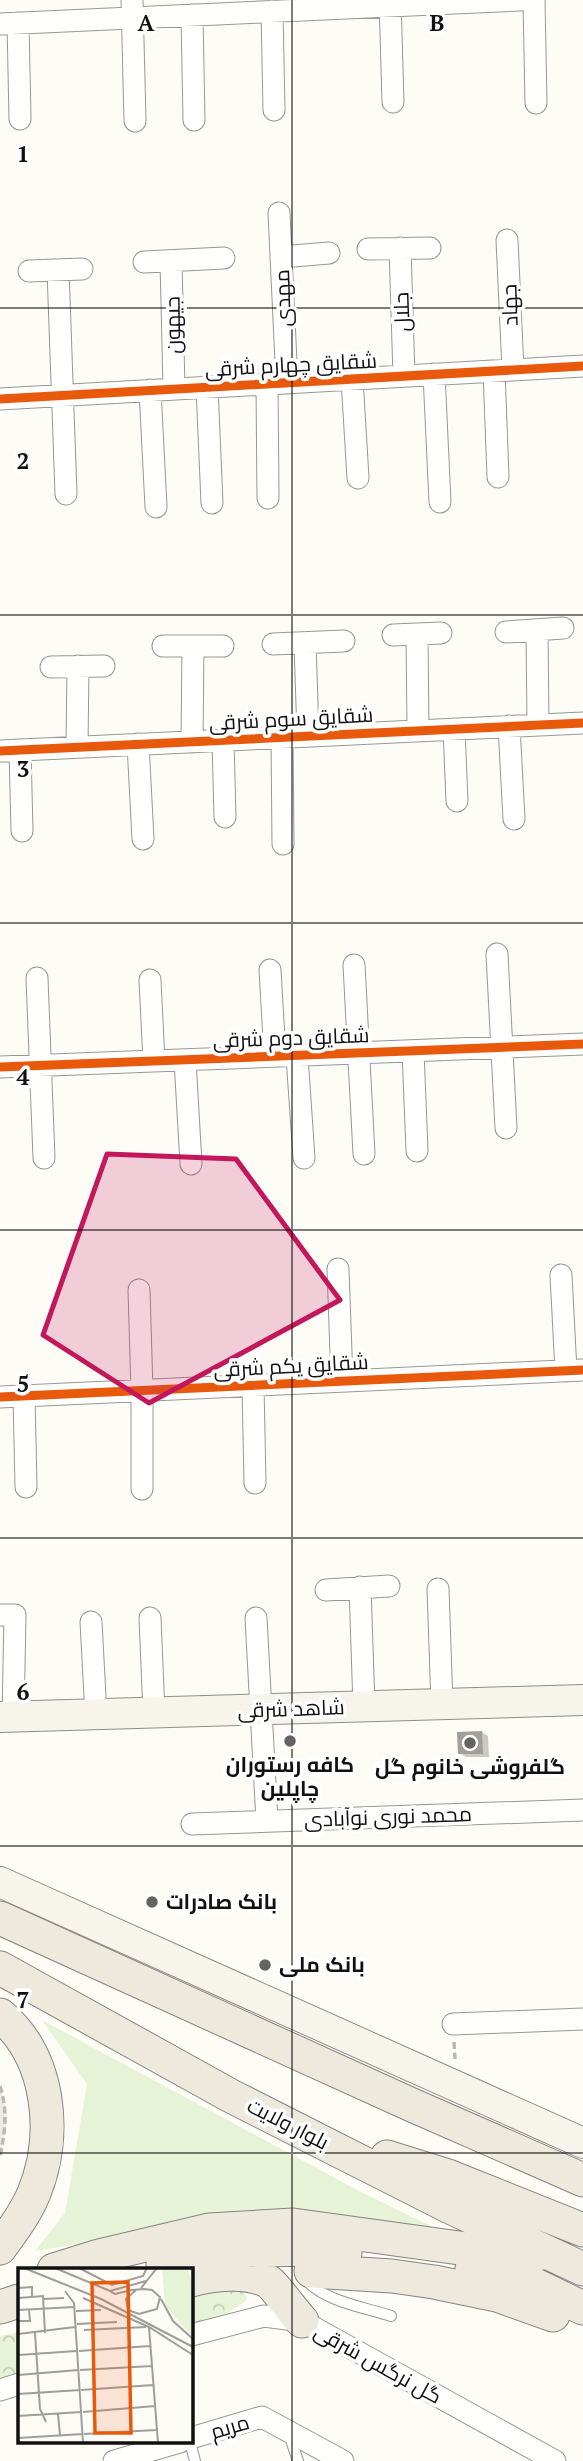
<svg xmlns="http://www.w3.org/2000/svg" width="583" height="2461" font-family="'PT Serif',Cairo,serif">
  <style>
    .grass { fill: #e7f3d7 }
    .park { fill: url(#park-crowns) }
    .plaza { fill: #edebe2 }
    .shadow { fill: #0003 }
    .building { fill: #a19f9c }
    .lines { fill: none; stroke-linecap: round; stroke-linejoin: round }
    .lane-casing { stroke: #979795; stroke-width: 12 }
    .street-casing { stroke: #979795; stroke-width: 23 }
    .secondary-casing { stroke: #8e8d8b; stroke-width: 32 }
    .primary-casing { stroke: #858482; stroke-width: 35 }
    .path { stroke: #b9b9b8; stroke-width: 3.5; stroke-dasharray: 7 3.5; stroke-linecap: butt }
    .lane { stroke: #fffffe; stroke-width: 10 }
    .street { stroke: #fffffe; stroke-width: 21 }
    .secondary { stroke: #f6f4eb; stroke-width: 30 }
    .primary { stroke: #ede9dc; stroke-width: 33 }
    .cycleway-casing { stroke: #fff; stroke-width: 13 }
    .cycleway { stroke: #e8590c; stroke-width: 9 }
    .marked { fill: #c2185b; fill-opacity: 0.2; stroke: #c2185b; stroke-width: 5; stroke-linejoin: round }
    .grid { fill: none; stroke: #111; stroke-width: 2; stroke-opacity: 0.55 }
    .poi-dot { fill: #646362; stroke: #fff; stroke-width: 2.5 }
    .labels { text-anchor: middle; stroke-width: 7; stroke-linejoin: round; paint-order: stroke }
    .street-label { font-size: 21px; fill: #111; stroke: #fff }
    .poi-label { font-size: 21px; font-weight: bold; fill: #111; stroke: #fff }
    .inset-road { fill: none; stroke: #9f9e9b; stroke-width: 2 }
    .view { fill: #e8590c; fill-opacity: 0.15; stroke: #e8590c; stroke-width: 3.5 }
    .inset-edge { fill: none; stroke: #111; stroke-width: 3.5 }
    .grid-label { font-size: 23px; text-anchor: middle; font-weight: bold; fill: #111; stroke: #fff; stroke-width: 7; stroke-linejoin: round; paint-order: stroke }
  </style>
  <defs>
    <pattern id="park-crowns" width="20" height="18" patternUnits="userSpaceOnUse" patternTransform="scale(1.75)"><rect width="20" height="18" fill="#e7f3d7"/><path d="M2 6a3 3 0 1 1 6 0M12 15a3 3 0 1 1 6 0" fill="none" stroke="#c5cfb8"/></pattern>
  </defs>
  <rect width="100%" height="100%" fill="#fdfcf7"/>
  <path class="grass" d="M42 2020 359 2191 470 2245 268 2214 35 2251 65 2213 87 2084Z"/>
  <path class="park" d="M242 2285 247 2300 219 2319 191 2328V2292Z
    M19 2332V2378L0 2384V2336Z"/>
  <path class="plaza" d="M0 2086 5 2102 7 2121 0 2157Z"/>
  <path class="shadow" d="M482 1732 488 1736 489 1757H466L459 1753Z"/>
  <path class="building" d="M482 1731 483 1754H458L457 1732Z"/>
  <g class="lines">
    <defs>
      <path id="lane" d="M305 2279C325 2302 364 2307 391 2316
        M289 2434 298 2461
        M190 2442 195 2461"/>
      <path id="street" d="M132 0 135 121
        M390 0 393 102
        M534 0 536 103
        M272 11 274 110
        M192 15 194 120
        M18 23 20 119
        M0 24 521 0
        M279 213 287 383
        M507 240 513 370
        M400 248 404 376
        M368 249 430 248
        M281 257 329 253
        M171 261 174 389
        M144 262 224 258
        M58 270 66 494
        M29 271 82 269
        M494 371 498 477
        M434 374 440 502
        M352 379 358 478
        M267 384 268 498
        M207 387 212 503
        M150 390 156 507
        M0 399 583 366
        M537 630 538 725
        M506 632 563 628
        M417 634 418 731
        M393 635 441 633
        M305 643 308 736
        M273 644 344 641
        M163 646H223
        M51 667 104 666
        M509 726 514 819
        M454 729 457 801
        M282 737 283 844
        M223 740 225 817
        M192 742 193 646
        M138 744 143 839
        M77 747 78 666
        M20 750 22 831
        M0 751 583 723
        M497 954 506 1128
        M354 965 364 1154
        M270 970 275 1056
        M37 978 44 1158
        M150 980 154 1061
        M413 1051 417 1151
        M297 1056 304 1158
        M185 1060 191 1164
        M0 1067 583 1044
        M338 1269 342 1381
        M561 1275 566 1371
        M139 1290 142 1391V1489
        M253 1385 255 1483
        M24 1396 26 1487
        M0 1397 583 1370
        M360 1587 364 1707
        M438 1589 442 1704
        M326 1590 389 1586
        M0 1615H15L13 1717
        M150 1618 154 1713
        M256 1618 267 1821
        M91 1622 96 1715
        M192 1824 583 1810
        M453 2024 583 2019
        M191 2335 264 2316 302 2321 555 2461
        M0 2390 19 2384
        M191 2438 262 2417 343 2461
        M114 2461 180 2442"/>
      <path id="secondary" d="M0 1717 583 1700
        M0 1882 583 2143"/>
      <path id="primary" d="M0 1918 412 2105 583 2180
        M0 1968 231 2096 448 2206 583 2269
        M0 2015C50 2057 58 2134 34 2193 26 2213 12 2231 0 2248
        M387 2157 448 2176 583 2230
        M163 2265 219 2251 308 2249 345 2253
        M472 2269 512 2274 583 2308
        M54 2270 99 2256 209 2230 293 2225 481 2251 538 2254
        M311 2271 392 2276 434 2282 497 2295 553 2315
        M191 2280C213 2274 247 2270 269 2282 273 2284 296 2315 302 2321
        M0 2307 19 2301"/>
    </defs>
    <use href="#lane" class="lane-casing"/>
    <use href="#street" class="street-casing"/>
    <use href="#secondary" class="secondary-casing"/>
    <use href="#primary" class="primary-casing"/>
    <path class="path" d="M454 2042 455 2059
      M0 2086C8 2111 5 2131 0 2157"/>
    <use href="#lane" class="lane"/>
    <use href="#street" class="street"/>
    <use href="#secondary" class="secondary"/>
    <use href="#primary" class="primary"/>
    <defs>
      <path id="cycleway" d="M0 399 583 366
        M0 751 583 723
        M0 1067 583 1044
        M0 1397 583 1370"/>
    </defs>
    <use href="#cycleway" class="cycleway-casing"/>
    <use href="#cycleway" class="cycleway"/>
  </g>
  <path class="marked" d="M107 1154 236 1159 340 1300 149 1403 43 1335Z"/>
  <path class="grid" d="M292 0V2461M0 308H583M0 615H583M0 923H583M0 1230H583M0 1538H583M0 1846H583M0 2153H583"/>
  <g class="poi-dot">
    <circle cx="290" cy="1741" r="7"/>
    <circle cx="470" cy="1743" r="7"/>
    <circle cx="152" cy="1902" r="7"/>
    <circle cx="265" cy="1965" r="7"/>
  </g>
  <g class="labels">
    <g class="street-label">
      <text transform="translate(283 298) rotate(-92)" y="7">مهدی</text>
      <text transform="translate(510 305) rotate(-92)" y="7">جهاد</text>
      <text transform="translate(402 312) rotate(-92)" y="7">جلال</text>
      <text transform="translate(173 325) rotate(-91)" y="7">جیهون</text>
      <text transform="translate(291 365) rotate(-3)" y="7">شقایق چهارم شرقی</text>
      <text transform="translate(291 719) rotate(-3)" y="7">شقایق سوم شرقی</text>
      <text transform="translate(291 1038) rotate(-2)" y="7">شقایق دوم شرقی</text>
      <text transform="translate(291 1366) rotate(-3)" y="7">شقایق یکم شرقی</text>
      <text transform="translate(291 1709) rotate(-2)" y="7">شاهد شرقی</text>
      <text transform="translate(388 1817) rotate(-2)" y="7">محمد نوری نوآبادی</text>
      <text transform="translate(288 2124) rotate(27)" y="7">بلوار ولایت</text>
      <text transform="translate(378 2364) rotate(29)" y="7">گل نرگس شرقی</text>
      <text transform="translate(230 2427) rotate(-16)" y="7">مریم</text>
    </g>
    <g class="poi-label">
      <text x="290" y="1772">کافه رستوران<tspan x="290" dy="24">چاپلین</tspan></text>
      <text x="470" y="1774">گلفروشی خانوم گل</text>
      <text x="166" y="1909" text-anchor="start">بانک صادرات</text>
      <text x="279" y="1972" text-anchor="start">بانک ملی</text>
    </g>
  </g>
  <g transform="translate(18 2268)">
    <rect width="175" height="175" fill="#fdfcf7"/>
    <path d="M144 0H169L175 18V69L147 38Z" fill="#e7f3d7"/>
    <path class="inset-road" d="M6 0 83 31 175 79M37 0 92 23 128 13M61 0 94 17 125 8 129 0M0 20 14 19V29M123 20 139 0M47 23 56 35 65 175M92 23 97 26 114 22 126 21 134 22 142 29 139 41 121 46 110 42 108 31 118 22M0 30 25 28 27 65M65 30 131 59 175 87M25 31 46 30M143 31 155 53 175 71M0 42 56 39M58 43 83 42M0 53H12L11 42M59 56 99 54M131 59 140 175M66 62 128 59M17 65 22 141 28 154M0 66 57 59M61 83 132 78M0 87 58 83M62 102 134 98M0 107 60 102M63 122 135 117M0 126 62 122M65 144 137 138M40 146 42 167M0 148 63 144M66 166 138 162M0 170 65 166"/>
    <path class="view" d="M110 14 113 165H77L74 15Z"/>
    <rect width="175" height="175" class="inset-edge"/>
  </g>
  <g class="grid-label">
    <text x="146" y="31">A</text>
    <text x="437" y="31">B</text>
    <text x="23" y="162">1</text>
    <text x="23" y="469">2</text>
    <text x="23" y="777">3</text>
    <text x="23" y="1085">4</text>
    <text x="23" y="1392">5</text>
    <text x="23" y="1700">6</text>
    <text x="23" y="2008">7</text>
  </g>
</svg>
